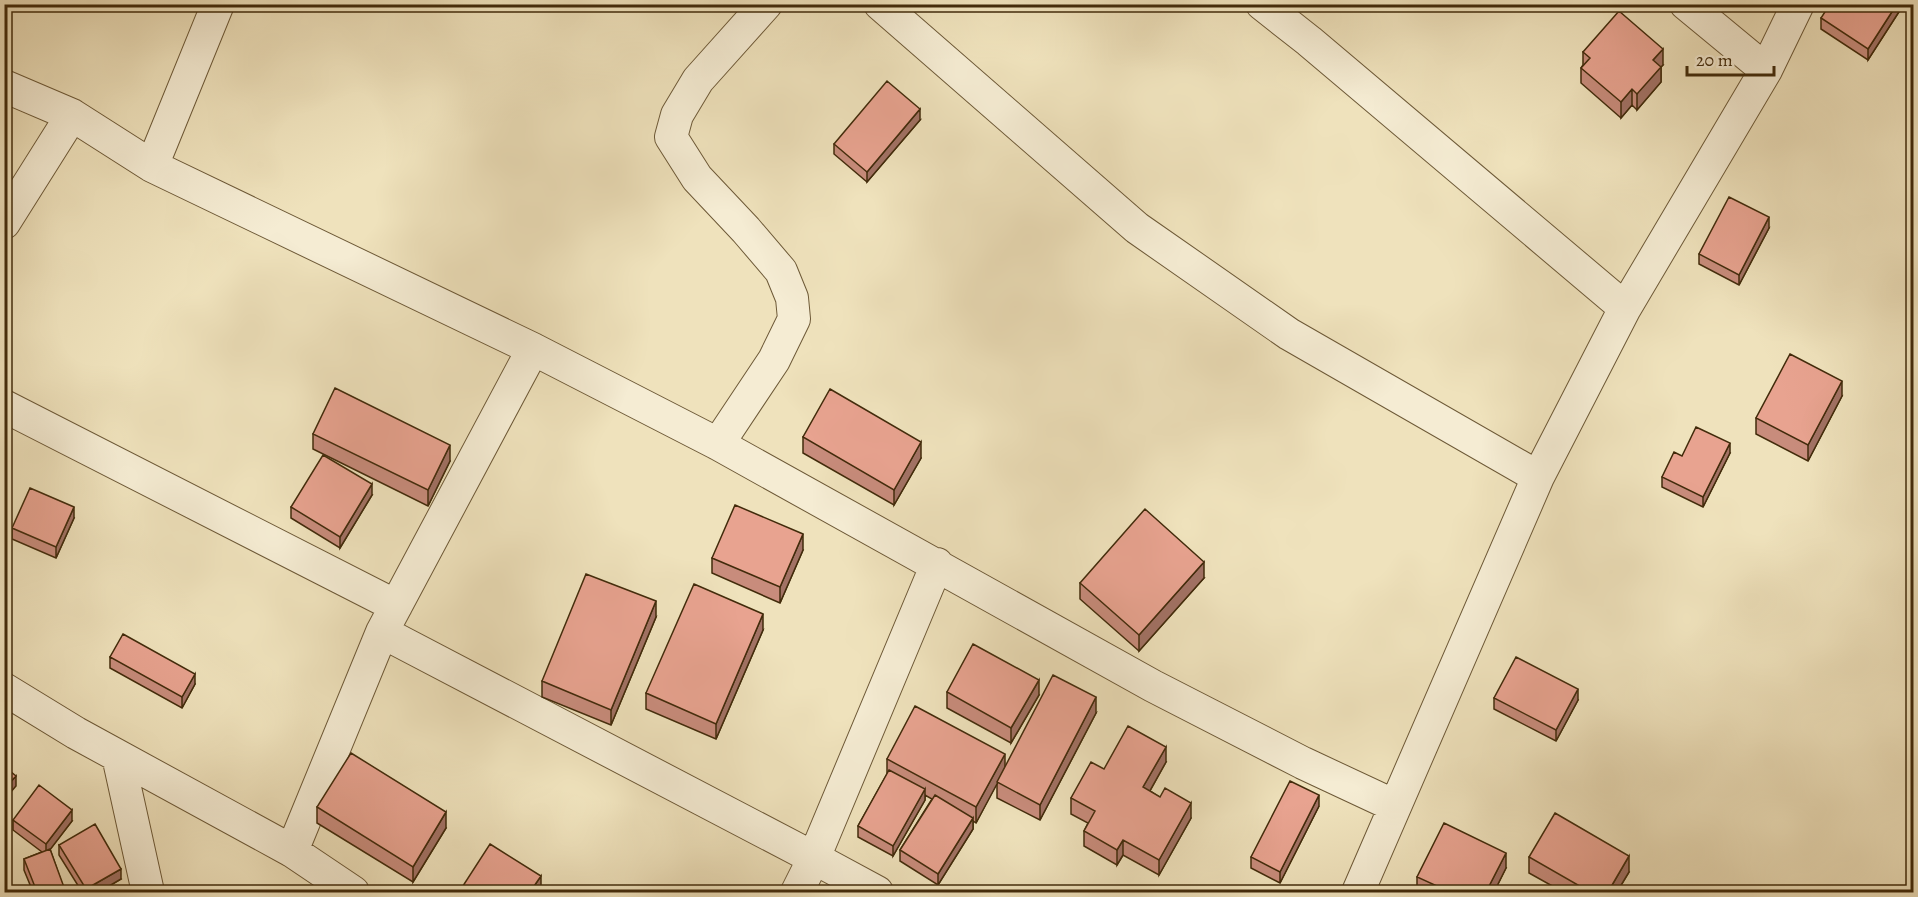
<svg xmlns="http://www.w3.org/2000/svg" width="1918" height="897" font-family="Alegreya,serif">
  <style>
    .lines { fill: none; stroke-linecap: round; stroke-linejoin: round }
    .minor-casing { stroke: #6d5937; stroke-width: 34 }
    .minor { stroke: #f5ecd3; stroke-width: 32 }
    .wall { fill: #c88c7c; stroke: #422b0b; stroke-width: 1.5 }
    .shaded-wall { fill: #a27265; stroke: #422b0b; stroke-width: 1.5 }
    .building { fill: #e8a390; stroke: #422b0b; stroke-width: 1.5 }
  </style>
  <rect width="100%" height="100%" fill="#efe2bc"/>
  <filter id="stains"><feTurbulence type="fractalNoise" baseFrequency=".00333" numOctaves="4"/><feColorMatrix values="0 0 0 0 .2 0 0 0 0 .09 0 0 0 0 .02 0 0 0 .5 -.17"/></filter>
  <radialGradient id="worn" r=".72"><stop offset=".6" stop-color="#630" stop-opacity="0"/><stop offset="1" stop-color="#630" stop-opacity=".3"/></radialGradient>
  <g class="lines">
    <defs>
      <path id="minor" d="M880 4 1137 228 1289 334 1538 477
        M1262 4 1309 41 1625 308
        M1686 4 1766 70
        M4 86 72 115 152 166 533 349 718 444 1153 686 1303 763 1395 806
        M152 166 218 4
        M4 223 72 115
        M4 406 396 606
        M718 444 774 360 794 319 792 298 781 271 746 230 697 178 671 137 677 115 698 80 766 4
        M382 632 814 858 877 892
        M4 689 76 733 292 851 353 892
        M118 756 148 892
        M292 851 382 632 533 349
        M797 892 814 858 937 564
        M1358 892 1538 477 1625 308 1766 70 1798 4"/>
    </defs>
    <use href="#minor" class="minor-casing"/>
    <use href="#minor" class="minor"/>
  </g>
  <path class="wall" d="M1904 4 1868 60 1821 29V18Z
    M1583 52 1663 65 1661 67V82L1637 110 1632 105 1621 118 1581 83V68L1583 65Z
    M920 120 867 182 834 154V144Z
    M1769 228 1739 285 1699 264V254Z
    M1842 396 1808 461 1756 434V418Z
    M313 434 450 461 428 506 313 449Z
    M803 437 921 458 894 505 803 453Z
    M1730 453 1703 507 1662 487V477L1682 456Z
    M372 495 340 548 291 518V507Z
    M74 518 56 558 12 539V528Z
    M803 550 780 603 712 573V558Z
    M1204 578 1139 651 1080 599V583Z
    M656 617 611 725 542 697V681Z
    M763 630 716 739 646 709V693Z
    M110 657 195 684 182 708 110 668Z
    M947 692 1039 695 1011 743 947 708Z
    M1494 698 1578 700 1556 741 1494 709Z
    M1096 713 1040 820 997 798V783L976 823 973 821V829L938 885 900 861V850L932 799 925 795V800L893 856 858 837V826L887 774V759L1005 768Z
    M1166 762 1150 791 1191 818 1159 875 1123 855 1117 865 1084 846V831L1088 823 1071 814V798L1104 769Z
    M1319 806 1280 883 1251 868V857Z
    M317 807 446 828 413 882 317 823Z
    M13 820 72 821 50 849 65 892H33L24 870V859L42 852 13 830Z
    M59 845 121 879 99 892H82L59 855Z
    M1529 857 1629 872 1617 892H1563L1529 873Z
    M1506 868 1494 892H1417V877Z"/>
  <path class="shaded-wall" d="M1897 4H1904L1868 60V49Z
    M1663 49V65L1661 67V82L1637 110V94L1653 60Z
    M1632 89V105L1621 118V102Z
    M920 109V120L867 182V172Z
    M1769 217V228L1739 285V275Z
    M1842 381V396L1808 461V445Z
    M921 442V458L894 505V490Z
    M1730 443V453L1703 507V497Z
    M450 445V461L428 506V490Z
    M372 484V495L340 548V537Z
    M74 507V518L56 558V547Z
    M803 534V550L780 603V587Z
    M1204 562V578L1139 651V635Z
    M656 601V617L611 725V710Z
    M763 614V630L716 739V724Z
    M195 674V684L182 708V697Z
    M1039 680V695L1011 743V728Z
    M1578 689V700L1556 741V730Z
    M1096 697V713L1040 820V805Z
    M1166 747V762L1143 803V787Z
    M1005 754V769L976 823V807Z
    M16 776V786L4 800V789Z
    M925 789V800L893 856V846Z
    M1319 795V806L1280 883V872Z
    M1191 803V818L1159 875V860Z
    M72 810V821L46 855V844Z
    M446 812V828L413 882V867Z
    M973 818V829L938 885V874Z
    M1123 840V855L1117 865V850Z
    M1506 853V868L1494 892H1486Z
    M1629 856V872L1617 892H1608Z
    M121 869V879L99 892H86V889Z
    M541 876V892H530Z"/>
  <path class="building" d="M1830 4H1897L1868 49 1821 18Z
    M1619 11 1663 49 1653 60 1661 67 1637 94 1632 89 1621 102 1581 68 1590 58 1583 52Z
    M887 81 920 109 867 172 834 144Z
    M1729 197 1769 217 1739 275 1699 254Z
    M1790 354 1842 381 1808 445 1756 418Z
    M335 388 450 445 428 490 313 434Z
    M830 389 921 442 894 490 803 437Z
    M1696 427 1730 443 1703 497 1662 477 1674 452 1682 456Z
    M323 455 372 484 340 537 291 507Z
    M30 488 74 507 56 547 12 528Z
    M735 505 803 534 780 587 712 558Z
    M1145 509 1204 562 1139 635 1080 583Z
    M586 574 656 601 611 710 542 681Z
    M694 584 763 614 716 724 646 693Z
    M123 634 195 674 182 697 110 657Z
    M973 644 1039 680 1011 728 947 692Z
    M1516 657 1578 689 1556 730 1494 698Z
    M1053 675 1096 697 1040 805 997 782Z
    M915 706 1005 754 976 807 887 759Z
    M1128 726 1166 747 1143 787 1160 797 1165 788 1191 803 1159 860 1123 840 1117 850 1084 831 1095 811 1071 798 1091 762 1104 769Z
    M351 753 446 812 413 867 317 807Z
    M4 766 16 776 4 789Z
    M889 770 925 789 893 846 858 826Z
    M1290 781 1319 795 1280 872 1251 857Z
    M39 785 72 810 46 844 13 820Z
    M935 795 973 818 938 874 900 850Z
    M1555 813 1629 856 1608 892H1590L1529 857Z
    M1444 823 1506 853 1486 892H1450L1417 877Z
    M95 824 121 869 86 889 59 845Z
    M490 844 541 876 530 892H459Z
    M50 849 65 890 59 892H37L24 859Z"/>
  <rect width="1918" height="897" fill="none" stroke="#efe2bc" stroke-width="24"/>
  <rect x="6" y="6" width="1906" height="885" fill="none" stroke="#422b0b" stroke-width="3"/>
  <rect x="12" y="12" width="1894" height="873" fill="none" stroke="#422b0b" stroke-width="1.5"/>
  <path d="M1687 66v9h87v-9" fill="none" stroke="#422b0b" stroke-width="3"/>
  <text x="1696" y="66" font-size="18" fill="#422b0b" stroke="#f5ecd3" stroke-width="4.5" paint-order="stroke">20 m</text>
  <rect width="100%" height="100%" filter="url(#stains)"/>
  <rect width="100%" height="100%" fill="url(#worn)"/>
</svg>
